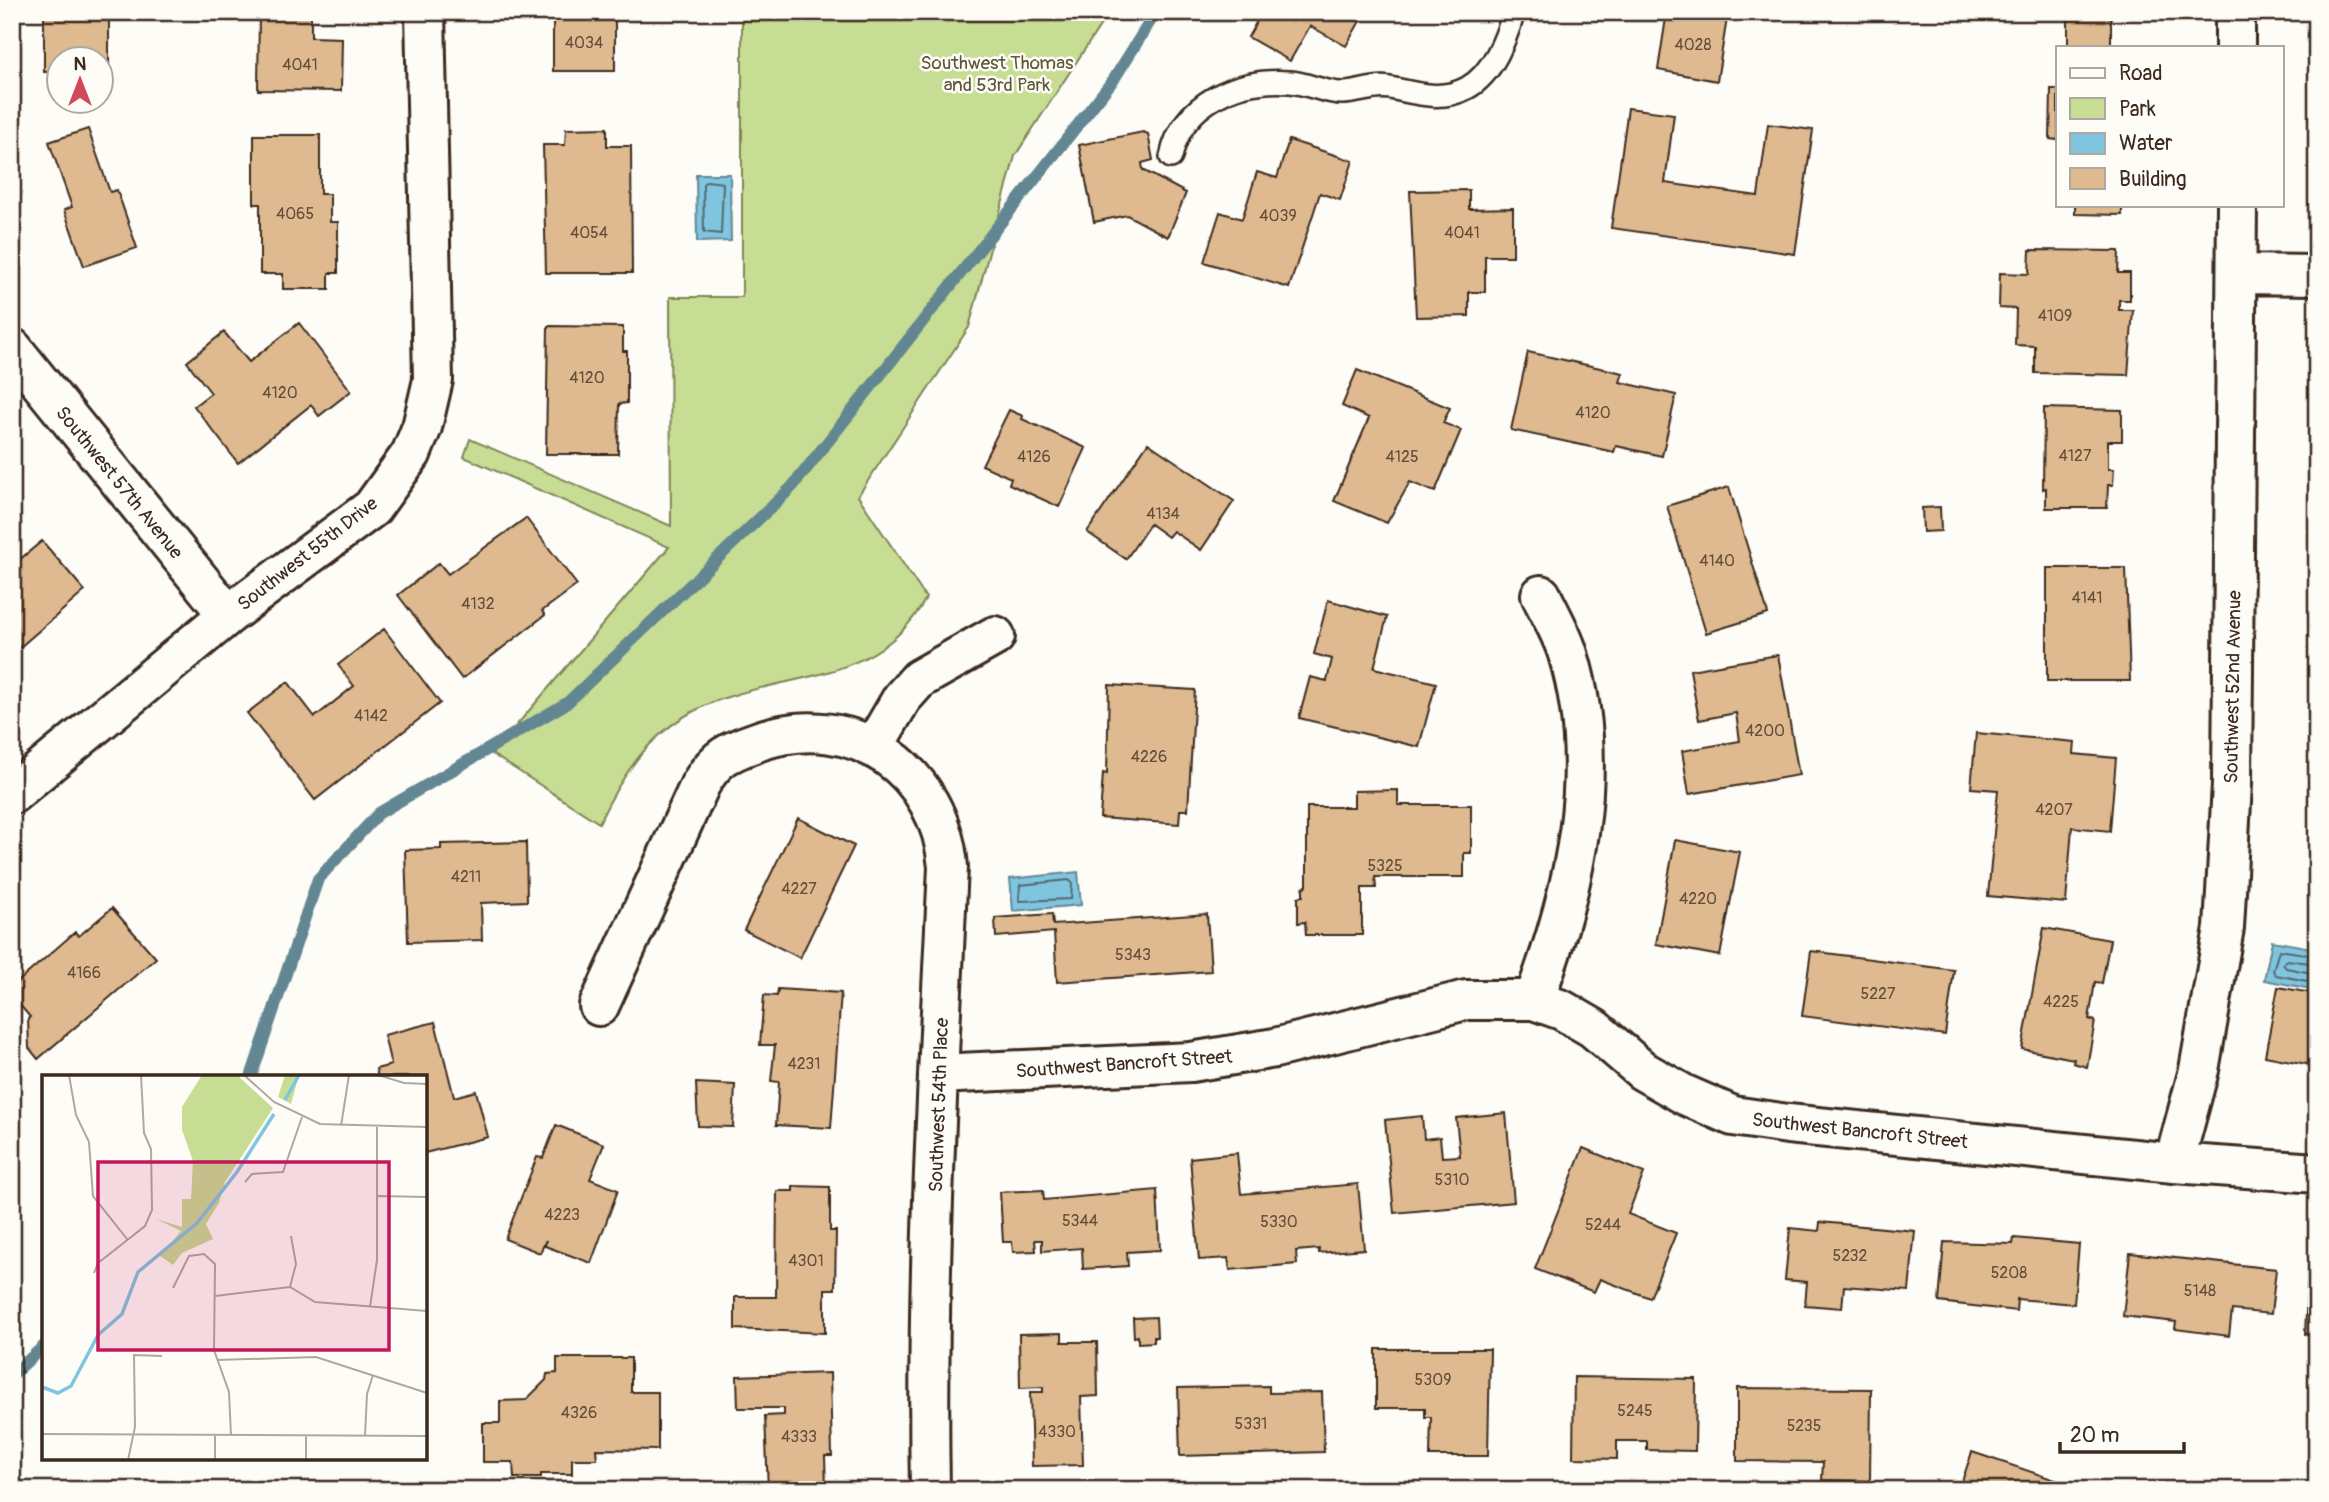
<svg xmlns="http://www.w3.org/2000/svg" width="2329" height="1502" font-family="Pangolin,sans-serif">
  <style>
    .green { fill: #c6dd93; stroke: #808458; stroke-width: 2 }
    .water { fill: #7fc5e0; stroke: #648792; stroke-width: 2 }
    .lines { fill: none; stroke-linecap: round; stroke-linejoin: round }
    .shore { stroke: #56686c; stroke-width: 2 }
    .stream { stroke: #648792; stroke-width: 12 }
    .building { fill: #dfba90; stroke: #3b2a1e; stroke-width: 2 }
    .lane-casing { stroke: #3b2a1e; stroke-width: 26 }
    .street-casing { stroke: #3b2a1e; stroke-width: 44 }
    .lane { stroke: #fdfcf7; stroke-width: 21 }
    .street { stroke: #fdfcf7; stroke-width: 38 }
    .labels { text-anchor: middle; stroke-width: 5; stroke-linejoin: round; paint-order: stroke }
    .number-label { font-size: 16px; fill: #644e3a }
    .park-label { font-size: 19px; fill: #5e573b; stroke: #fdfcf7 }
    .street-label { font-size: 19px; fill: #3b2a1e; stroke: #fdfcf7 }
    .inset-river { fill: none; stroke: #7fc5e0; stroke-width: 3.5 }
    .inset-road { fill: none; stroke: #afa8a0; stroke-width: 2 }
    .view { fill: #c2185b; fill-opacity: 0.15; stroke: #c2185b; stroke-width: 3.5 }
    .inset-edge { fill: none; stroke: #3b2a1e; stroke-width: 3.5 }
  </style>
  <rect width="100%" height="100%" fill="#fdfcf7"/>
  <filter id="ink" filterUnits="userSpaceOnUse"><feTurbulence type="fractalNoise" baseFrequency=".0143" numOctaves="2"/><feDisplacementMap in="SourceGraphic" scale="14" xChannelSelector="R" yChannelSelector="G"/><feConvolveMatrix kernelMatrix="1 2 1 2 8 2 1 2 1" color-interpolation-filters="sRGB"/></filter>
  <g filter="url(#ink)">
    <path class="green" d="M742 12H1109L1015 156 969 327 858 496 926 598C876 691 775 669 694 711 648 735 620 778 599 823L492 754 669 547 464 457 470 439 671 526 670 297H742Z"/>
    <path class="water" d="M696 174H730L731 241 697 242Z
      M1078 872 1081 905 1013 911 1010 879Z
      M2272 941 2317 949V990L2264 980Z"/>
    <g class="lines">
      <path class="shore" d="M707 181 723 183 721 234 704 232 703 184Z
        M1069 880 1072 883 1071 899 1019 901 1020 885Z
        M2317 956 2279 950 2273 971 2276 975 2317 983
        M2317 964 2287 960 2283 964 2286 968 2317 974"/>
      <path class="stream" d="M251 1077 318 879 379 813 567 703 792 487 1114 79 1156 12
        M12 1375 44 1346"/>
    </g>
    <path class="building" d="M44 12H109V72H102V60H60V72H44Z
      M259 12H311V37L342 38 341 91 258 90Z
      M553 12H615V71H553Z
      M1262 12H1365L1346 46 1310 26 1290 61 1248 37Z
      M1657 12H1728L1717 81 1658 70 1666 18 1657 16Z
      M2068 12H2111V47H2068Z
      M2051 89H2058V140L2050 139Z
      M1628 108 1674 114 1665 183 1758 196 1768 124 1813 130 1795 254 1611 228Z
      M607 128V146H631L632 273H546L543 145H565L566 129Z
      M88 129 110 192 117 190 137 248 84 266 64 210 72 207 49 142Z
      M1143 132 1148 134 1153 160 1142 163 1143 170 1186 193 1168 237 1127 215 1094 222 1079 145Z
      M254 135H320V194H330V222H338V273H329V289H283V274H260V204H254Z
      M1289 140 1353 161 1340 200 1320 193 1289 288 1204 262 1220 212 1242 219 1257 172 1277 178Z
      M1469 190V209L1513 208V256H1485V292H1469V316L1416 317 1410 191Z
      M2075 205H2122V215L2075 214Z
      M2030 250 2119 251 2118 273H2130V300H2119V310H2133L2128 375 2035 373V346L2015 345 2016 309 1999 308 2000 273 2029 274Z
      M299 323 351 391 319 416 311 405 238 463 194 406 211 393 187 362 224 332 249 362Z
      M548 326 623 327V351H627V403L619 404 618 454H546Z
      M1528 352 1623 373 1620 382 1676 395 1662 456 1616 446 1614 452 1511 430Z
      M1357 370 1450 408 1443 423 1461 430 1435 492 1410 482 1387 523 1334 501 1369 418 1342 406Z
      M2044 408 2122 410V441H2108V469H2114L2113 485H2108L2107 508H2046V488L2043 489Z
      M1009 410 1023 416 1022 419 1086 448 1059 507 1009 484 1011 478 982 465Z
      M1148 443 1234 501 1201 550 1173 531 1168 537 1150 524 1126 559 1087 532Z
      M1729 487 1768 614 1706 633 1667 506Z
      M1940 507 1941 531 1923 532 1922 508Z
      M526 518 577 585 542 611 545 615 462 679 398 595 439 563 448 574Z
      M42 541 85 591 12 654V566Z
      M2047 568H2126L2130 681H2047Z
      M1328 600 1387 617 1374 668 1436 683 1419 747 1299 718 1310 677 1327 681 1332 659 1314 654Z
      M384 629 440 703 315 800 247 713 288 682 315 717 354 686 338 665Z
      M1778 655 1799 775 1689 794 1682 751 1740 741 1736 713 1699 720 1690 670Z
      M1109 685 1195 690 1188 810H1180L1179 824 1100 818 1103 773 1107 774Z
      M1976 733 2075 742 2074 754 2116 758 2110 831 2072 827 2066 903 1988 896 1998 790 1971 788Z
      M1398 790V805H1471V853H1464V877H1375L1376 888H1362V935H1306L1305 922 1298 923V897L1303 896V887L1307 886V807H1354V791Z
      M798 818 854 846 800 958 744 930Z
      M1675 840 1740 852 1720 956 1656 944Z
      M526 842 527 901 481 903 482 940 408 942 405 850 441 849V844Z
      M112 908 156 958 38 1059 29 1048 28 1019 30 1017 12 996V987L75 932 79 936Z
      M1052 914 1053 925 1207 914 1211 971 1057 982 1054 932 996 937 995 918Z
      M2044 928 2110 940 2102 983 2095 982 2089 1019 2095 1021 2087 1067 2073 1063 2074 1059 2022 1049Z
      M1811 951 1954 970 1945 1035 1802 1016Z
      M2278 987 2317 994V1066L2265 1056Z
      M778 989 841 993 831 1128 776 1125 779 1082 771 1081 775 1045H760L764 995 777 996Z
      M435 1022 454 1097 476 1091 488 1137 425 1153V1077H378L376 1069 391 1065 384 1035Z
      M696 1083 735 1085 733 1127 698 1126Z
      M1506 1113 1514 1202 1394 1213 1385 1120 1422 1116 1424 1139 1440 1137 1442 1157 1460 1156 1456 1118Z
      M556 1125 604 1144 590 1179 618 1190 591 1263 545 1246 546 1240 540 1253 505 1239 537 1157 543 1158Z
      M1583 1148 1644 1173 1628 1214 1676 1233 1650 1298 1600 1279 1594 1292 1535 1269Z
      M1237 1153 1241 1194 1358 1184 1364 1249 1319 1253V1249L1296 1251 1297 1264 1230 1270 1228 1258 1199 1260 1190 1158Z
      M793 1186 830 1187V1231H836L835 1289H825V1333L735 1329V1297H776L777 1191H793Z
      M1043 1190 1044 1200 1157 1190 1160 1250 1127 1252 1128 1266 1083 1269 1082 1248 1042 1251V1240H1035L1036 1251 1013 1252 1012 1242H1003L1000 1192Z
      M1820 1222 1915 1231 1909 1291 1844 1286 1842 1308 1805 1305 1807 1282 1785 1280 1790 1228 1819 1231Z
      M2014 1238 2079 1244 2074 1304 2017 1299 2016 1311 1939 1302 1944 1242 2013 1244Z
      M2130 1253 2276 1269 2271 1314 2232 1310 2229 1336 2175 1329 2176 1322 2123 1316Z
      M2308 1272H2317V1334H2305Z
      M1156 1317 1157 1337H1154V1342L1138 1343V1336L1134 1337 1133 1318Z
      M1062 1333V1342H1097L1098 1396 1081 1397 1083 1465 1032 1466 1030 1392H1043V1387L1020 1388 1019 1334Z
      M1376 1349H1490L1488 1456H1430L1431 1417H1425V1408H1376Z
      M557 1358H631V1392H658V1450L596 1449 597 1459H572V1474H541V1478H514L513 1462H483V1423H500V1401L526 1400 546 1380 547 1374 557 1373Z
      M830 1373 832 1456H825L826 1490H768L765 1416 784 1415V1408H738L737 1376Z
      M1574 1377 1696 1379 1695 1451 1647 1450V1441H1617V1459L1573 1458Z
      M1269 1386V1393L1322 1392 1324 1452 1180 1456 1178 1388Z
      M1737 1388 1871 1389 1870 1481 1822 1480 1823 1462 1737 1461Z
      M1972 1452 2085 1490H1959Z"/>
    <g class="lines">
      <defs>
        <path id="lane" d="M1171 157C1182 102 1238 78 1290 82 1307 83 1325 93 1342 93 1358 93 1374 85 1390 88 1416 93 1441 102 1467 88 1493 74 1506 38 1514 12"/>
        <path id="street" d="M2235 12V47
          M2237 274 2317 275
          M12 348 228 615
          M874 746 902 698 919 679 995 636
          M12 794 228 615 372 508 411 454 422 427 433 380 425 12
          M1534 1000C1575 891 1603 768 1568 654 1562 634 1550 614 1541 595
          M599 1006 700 785C717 755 731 751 762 740 856 710 940 771 948 867 938 1074 926 1282 930 1490
          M938 1074 1191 1062 1275 1048 1466 1000H1534L1562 1010 1593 1028 1643 1071 1685 1095 1733 1116 1788 1124 2174 1163 2317 1173
          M2174 1163 2199 1070 2224 928 2232 784 2237 205"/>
      </defs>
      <use href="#lane" class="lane-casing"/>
      <use href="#street" class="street-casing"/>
      <use href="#lane" class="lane"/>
      <use href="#street" class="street"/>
    </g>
  </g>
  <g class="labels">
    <g class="number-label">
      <text x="584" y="48">4034</text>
      <text x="1693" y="50">4028</text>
      <text x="300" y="70">4041</text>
      <text x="295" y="219">4065</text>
      <text x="1278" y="221">4039</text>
      <text x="589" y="238">4054</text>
      <text x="1462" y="238">4041</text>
      <text x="2055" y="321">4109</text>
      <text x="587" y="383">4120</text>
      <text x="280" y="398">4120</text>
      <text x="1593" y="418">4120</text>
      <text x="2075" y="461">4127</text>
      <text x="1034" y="462">4126</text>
      <text x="1402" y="462">4125</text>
      <text x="1163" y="519">4134</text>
      <text x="1717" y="566">4140</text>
      <text x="2087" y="603">4141</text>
      <text x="478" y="609">4132</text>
      <text x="371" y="721">4142</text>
      <text x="1765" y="736">4200</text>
      <text x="1149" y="762">4226</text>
      <text x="2054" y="815">4207</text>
      <text x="1385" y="871">5325</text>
      <text x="466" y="882">4211</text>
      <text x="799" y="894">4227</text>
      <text x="1698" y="904">4220</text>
      <text x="1133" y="960">5343</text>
      <text x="84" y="978">4166</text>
      <text x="1878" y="999">5227</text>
      <text x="2061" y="1007">4225</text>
      <text x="804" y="1069">4231</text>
      <text x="1452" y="1185">5310</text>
      <text x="562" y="1220">4223</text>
      <text x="1080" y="1226">5344</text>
      <text x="1279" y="1227">5330</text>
      <text x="1603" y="1230">5244</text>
      <text x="1850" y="1261">5232</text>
      <text x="806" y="1266">4301</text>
      <text x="2009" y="1278">5208</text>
      <text x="2200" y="1296">5148</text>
      <text x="1433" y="1385">5309</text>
      <text x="1635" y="1416">5245</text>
      <text x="579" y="1418">4326</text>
      <text x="1251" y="1429">5331</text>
      <text x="1804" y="1431">5235</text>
      <text x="1057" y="1437">4330</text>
      <text x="799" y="1442">4333</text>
    </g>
    <g class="park-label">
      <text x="997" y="69">Southwest Thomas<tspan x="997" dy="22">and 53rd Park</tspan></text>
    </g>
    <g class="street-label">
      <text transform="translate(120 482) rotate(51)" y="7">Southwest 57th Avenue</text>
      <text transform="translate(307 553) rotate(-38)" y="7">Southwest 55th Drive</text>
      <text transform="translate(2232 687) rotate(-89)" y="7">Southwest 52nd Avenue</text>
      <text transform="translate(1124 1063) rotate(-4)" y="7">Southwest Bancroft Street</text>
      <text transform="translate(938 1105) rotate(-88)" y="7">Southwest 54th Place</text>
      <text transform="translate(1860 1130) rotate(6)" y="7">Southwest Bancroft Street</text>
    </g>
  </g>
  <g transform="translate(42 1075)">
    <rect width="385" height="385" fill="#fdfcf7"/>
    <path d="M160 0H195L231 33 183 107 177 128 164 149 171 164 140 178 131 190 118 181 139 156 114 144 140 152V124H149L151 86 140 55V32ZM243 0H257L249 29 236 22Z" fill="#c6dd93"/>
    <path class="inset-river" d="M243 25 257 0M0 312 16 318 29 311 56 260 80 239 96 197 155 148 195 97 232 39"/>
    <path class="inset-road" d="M27 0 34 40 47 67 51 121 85 164M202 0 232 27 278 49 385 52M336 0 362 8 385 9M299 51 307 0M203 107 210 99 241 97 260 42M336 121 385 122M52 198 56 188 103 151 110 135 109 74 102 58 99 0M248 212 254 189 249 161M131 213 147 181 162 179 173 189 172 275 187 317 189 361M173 221 248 212 273 227 385 236M328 232 335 185V52M175 285 274 282 385 318M0 359 385 361M173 360V385M264 361V385M323 361 325 319 331 300M86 385 93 352 92 280 120 281"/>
    <path class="view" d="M56 87H347V275H56Z"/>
    <rect width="385" height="385" class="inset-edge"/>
  </g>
  <rect width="2329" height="1502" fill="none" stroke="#fdfcf7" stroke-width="42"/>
  <rect x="21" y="21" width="2287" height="1460" fill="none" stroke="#3b2a1e" stroke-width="2.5" filter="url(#ink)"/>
  <rect x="2056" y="46" width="228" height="161" fill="#fdfcf7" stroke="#afa8a0" stroke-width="2"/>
  <rect x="2070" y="68" width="35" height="10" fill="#fdfcf7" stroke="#afa8a0" stroke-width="2"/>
  <text x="2119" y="80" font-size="21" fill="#3b2a1e">Road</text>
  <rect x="2070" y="98" width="35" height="21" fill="#c6dd93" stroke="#afa8a0" stroke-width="2"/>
  <text x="2119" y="116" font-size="21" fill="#3b2a1e">Park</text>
  <rect x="2070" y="133" width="35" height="21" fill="#7fc5e0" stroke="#afa8a0" stroke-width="2"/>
  <text x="2119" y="150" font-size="21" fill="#3b2a1e">Water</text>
  <rect x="2070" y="168" width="35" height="21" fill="#dfba90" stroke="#afa8a0" stroke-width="2"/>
  <text x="2119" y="186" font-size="21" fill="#3b2a1e">Building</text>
  <g transform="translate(80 80)"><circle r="33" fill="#fdfcf7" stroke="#afa8a0" stroke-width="2"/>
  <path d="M0-5L12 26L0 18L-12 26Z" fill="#d1495b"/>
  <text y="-10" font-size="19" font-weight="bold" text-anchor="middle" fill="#3b2a1e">N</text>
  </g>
  <path d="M2060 1442v10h124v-10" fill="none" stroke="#3b2a1e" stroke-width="3.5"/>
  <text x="2070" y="1442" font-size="21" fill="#3b2a1e" stroke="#fdfcf7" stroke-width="5" paint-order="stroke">20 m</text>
</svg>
